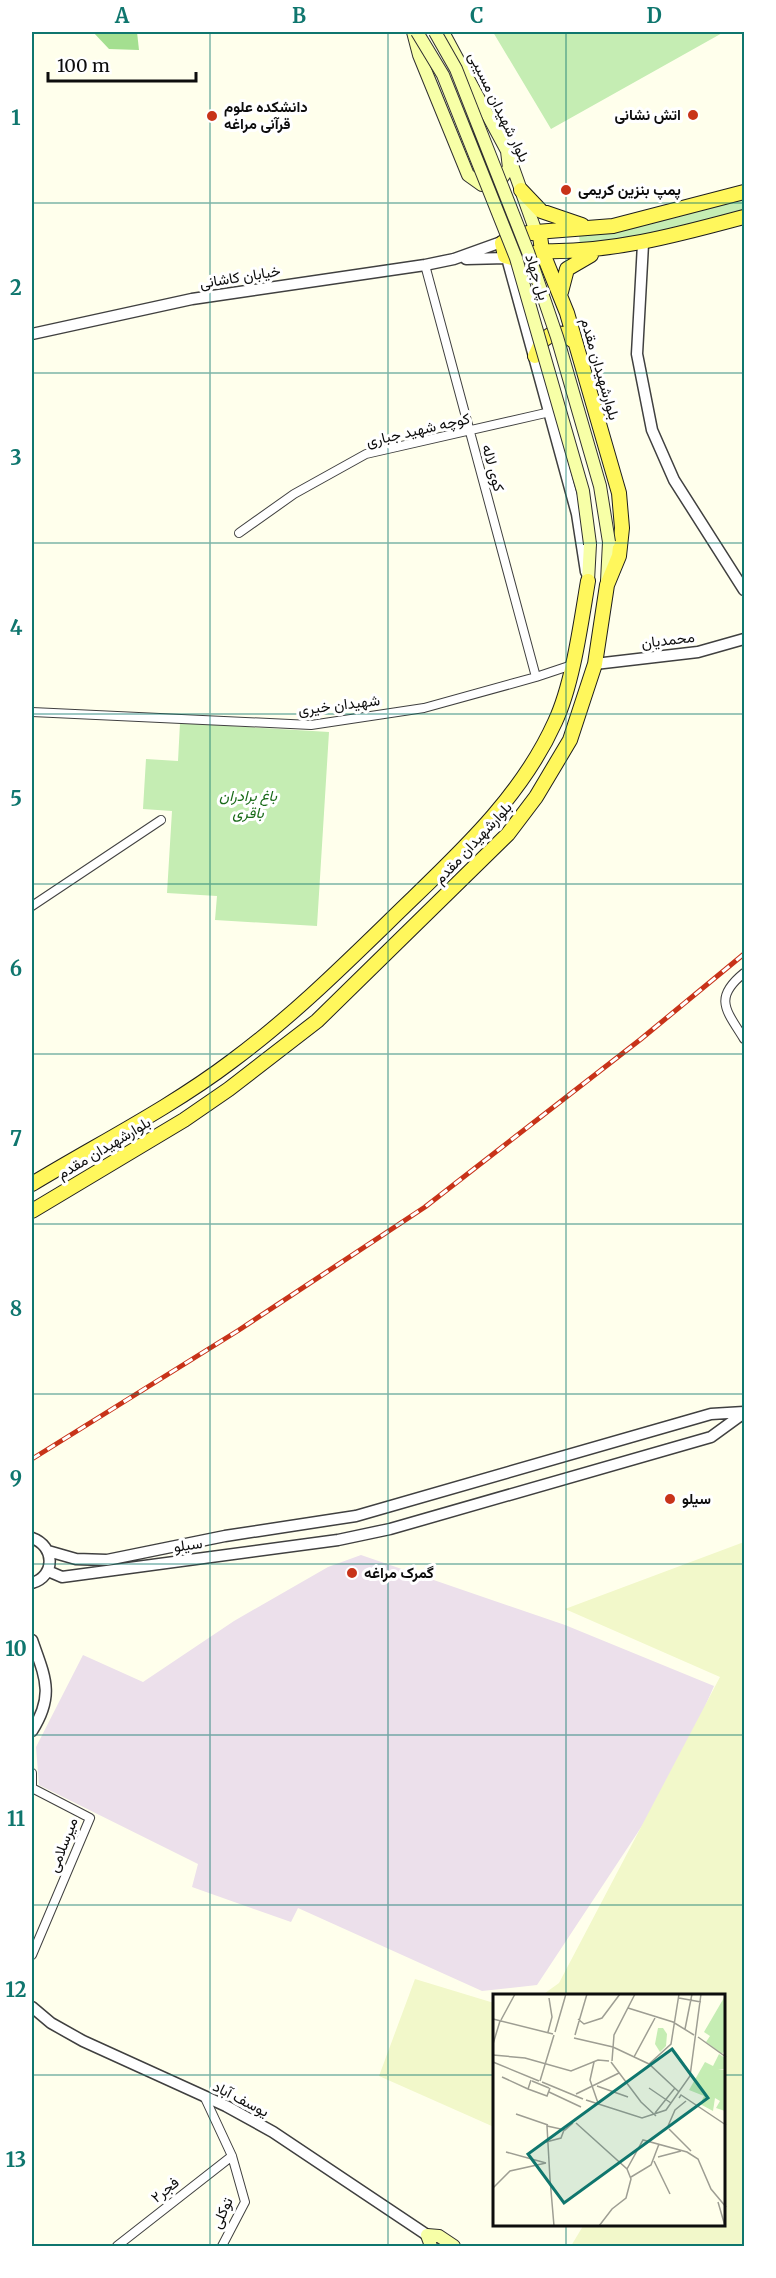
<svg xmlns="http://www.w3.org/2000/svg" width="776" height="2278" font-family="Merriweather,Vazirmatn,serif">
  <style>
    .industrial { fill: #ece0eb }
    .farmland { fill: #f2f8ca }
    .green { fill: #c5edb3 }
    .forest { fill: #a4df90 }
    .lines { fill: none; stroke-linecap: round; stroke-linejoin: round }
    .minor-casing { stroke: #404040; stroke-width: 10 }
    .tertiary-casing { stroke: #404040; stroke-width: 13 }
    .secondary-casing { stroke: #2f2f2f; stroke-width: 14 }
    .primary-casing { stroke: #1e1e1e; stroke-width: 16 }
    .minor { stroke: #fff; stroke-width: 8 }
    .tertiary { stroke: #fff; stroke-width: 10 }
    .secondary { stroke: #f7ffa7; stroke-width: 12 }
    .primary { stroke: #fff75c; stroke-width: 14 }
    .rail-casing { stroke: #c83319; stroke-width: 5 }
    .rail { stroke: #fff; stroke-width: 3; stroke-dasharray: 9; stroke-linecap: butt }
    .secondary-bridge-casing { stroke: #2f2f2f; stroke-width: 14; stroke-linecap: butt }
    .secondary-bridge { stroke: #f7ffa7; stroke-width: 12 }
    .grid { fill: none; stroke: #0f766e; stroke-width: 1.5; stroke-opacity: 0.55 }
    .poi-dot { fill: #c83319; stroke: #fff; stroke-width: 2 }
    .labels { text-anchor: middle; stroke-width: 6; stroke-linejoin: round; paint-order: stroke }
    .poi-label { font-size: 15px; font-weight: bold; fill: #0d0d0d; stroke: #fff; text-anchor: start }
    .street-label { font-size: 15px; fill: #0d0d0d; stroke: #fff }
    .park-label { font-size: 15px; font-style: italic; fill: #196a18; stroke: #fff }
    .inset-road { fill: none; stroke: #9e9e93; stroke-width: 1.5 }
    .view { fill: #0f766e; fill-opacity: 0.15; stroke: #0f766e; stroke-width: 3 }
    .inset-edge { fill: none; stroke: #0d0d0d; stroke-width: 3 }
    .neatline { fill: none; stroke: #0f766e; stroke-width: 2 }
    .grid-label { font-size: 20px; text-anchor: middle; font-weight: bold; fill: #0f766e }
  </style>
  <rect width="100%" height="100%" fill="#ffffec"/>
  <path class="industrial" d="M361 1555 565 1625 714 1686 673 1779 537 1985 482 1991 298 1908 291 1922 192 1887 198 1864 39 1785 36 1747 83 1655 143 1682 234 1621 328 1567Z"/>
  <path class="farmland" d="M744 1542V2246H571L583 2226H724V1996H541L559 1983 720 1677 565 1609Z
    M415 1979 494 2003V2127L379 2076Z"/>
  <path class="green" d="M493 32H724L551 129Z
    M744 197V210L666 231 580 246 579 235 687 214Z
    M180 723 329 732 317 926 215 920 217 896 167 893 172 811 143 809 146 759 178 761Z"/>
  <path class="forest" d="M93 32H137L139 50 109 49Z"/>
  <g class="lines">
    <defs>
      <path id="minor" d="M425 265 536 677
        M239 533 294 494 366 454 550 412
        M32 712 311 725 424 708 536 677 572 665
        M32 906 161 820
        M744 973C713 998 726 1010 744 1039
        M32 1773V1788L90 1818 32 1955
        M205 2098 232 2156 245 2202 222 2246
        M117 2246 232 2156"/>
      <path id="tertiary" d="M643 244 637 354 652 430 674 480 744 590
        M466 259 507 258 577 514 586 572
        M32 334 192 299 425 265 454 259 504 241
        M595 664 698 652 744 639
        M32 1538C55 1546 56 1576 32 1583
        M48 1551 76 1559 107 1560 225 1536 356 1516 711 1414 744 1412
        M48 1571 62 1577 338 1540 390 1529 711 1437 744 1413
        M32 1640C45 1677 55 1695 32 1731
        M32 2007 51 2023 83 2041 226 2106 273 2132 427 2235"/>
      <path id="secondary" d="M413 32 419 55 468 175 482 185 499 182 509 168 507 151
        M443 32 507 151 536 232
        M588 581 590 544
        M607 581 609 542
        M431 2246 427 2235 439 2236 454 2246"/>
      <path id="primary" d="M521 190 541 211 582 225
        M532 232 540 236 542 251 515 259 505 256 502 243 511 237Z
        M536 232 613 226 744 192
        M561 292 567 269 591 255
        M535 356 542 341 553 333 564 334 575 342
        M32 1184C98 1144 170 1108 232 1061 297 1013 353 956 411 900 466 847 523 793 555 722 573 684 581 622 588 581
        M32 1211 184 1120 229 1089 317 1021 508 834 536 797 570 740 595 664 607 585 619 556 622 528 619 493 567 313 542 251C612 253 677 235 744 217"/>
    </defs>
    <use href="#minor" class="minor-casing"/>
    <use href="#tertiary" class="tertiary-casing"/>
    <use href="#secondary" class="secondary-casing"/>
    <use href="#primary" class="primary-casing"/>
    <use href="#minor" class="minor"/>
    <use href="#tertiary" class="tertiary"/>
    <use href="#secondary" class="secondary"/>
    <use href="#primary" class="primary"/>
    <defs>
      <path id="rail" d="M32 1459 239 1330 425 1207 641 1039 744 954"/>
    </defs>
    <use href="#rail" class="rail-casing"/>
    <use href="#rail" class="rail"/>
    <defs>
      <path id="secondary-bridge" d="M417 32 443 75 516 258 583 491 590 544
        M435 32 456 69 528 252 557 337 600 486 609 542"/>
    </defs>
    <use href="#secondary-bridge" class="secondary-bridge-casing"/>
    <use href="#secondary-bridge" class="secondary-bridge"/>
  </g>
  <path class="grid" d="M210 32V2246M388 32V2246M566 32V1996M32 203H744M32 373H744M32 543H744M32 714H744M32 884H744M32 1054H744M32 1224H744M32 1394H744M32 1564H744M32 1735H744M32 1905H744M32 2075H494M724 2075H744M566 2226V2246"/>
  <g class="poi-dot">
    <circle cx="693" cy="115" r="6"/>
    <circle cx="212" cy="116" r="6"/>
    <circle cx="566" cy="190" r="6"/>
    <circle cx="670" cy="1499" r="6"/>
    <circle cx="352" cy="1573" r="6"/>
  </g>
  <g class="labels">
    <g class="poi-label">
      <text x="224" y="112">دانشکده علوم<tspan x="224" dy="17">قرآنی مراغه</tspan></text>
      <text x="681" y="120" text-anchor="end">اتش نشانی</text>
      <text x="578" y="195">پمپ بنزین کریمی</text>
      <text x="682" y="1504">سیلو</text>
      <text x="364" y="1578">گمرک مراغه</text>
    </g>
    <g class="street-label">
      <text transform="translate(499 107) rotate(64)" y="5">بلوار شهیدان مسیبی</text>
      <text transform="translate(240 277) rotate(-9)" y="5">خیابان کاشانی</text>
      <text transform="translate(537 277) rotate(72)" y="5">پل جهاد</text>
      <text transform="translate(600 369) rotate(74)" y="5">بلوارشهیدان مقدم</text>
      <text transform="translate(418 430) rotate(-13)" y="5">کوچه شهید جباری</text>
      <text transform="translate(493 468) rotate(75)" y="5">کوی لاله</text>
      <text transform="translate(668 640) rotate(-7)" y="5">محمدیان</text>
      <text transform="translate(339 705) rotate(-7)" y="5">شهیدان خیری</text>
      <text transform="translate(473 843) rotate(-47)" y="5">بلوارشهیدان مقدم</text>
      <text transform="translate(104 1148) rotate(-31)" y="5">بلوارشهیدان مقدم</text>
      <text transform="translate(188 1545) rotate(-8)" y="5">سیلو</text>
      <text transform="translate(63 1845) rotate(-69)" y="5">میرسلامی</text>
      <text transform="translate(241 2099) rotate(27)" y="5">یوسف آباد</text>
      <text transform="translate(165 2190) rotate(-39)" y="5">فجر۲</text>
      <text transform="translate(222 2213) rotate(-66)" y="5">توکلی</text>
    </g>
    <g class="park-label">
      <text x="248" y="801">باغ برادران<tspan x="248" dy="17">باقری</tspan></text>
    </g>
  </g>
  <g transform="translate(493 1994)">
    <rect width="232" height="232" fill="#ffffec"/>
    <path d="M232 2V56L229 60 213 48 217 42 211 38ZM165 34H170L174 40 173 52 167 58 162 50ZM226 60 232 64V75H225L232 76V117L223 114 227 107 222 104 220 117 207 110 211 102 196 96 212 68 220 72Z" fill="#c5edb3"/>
    <path class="inset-road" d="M186 4 208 8M135 14 180 28 201 41M0 25 60 40M85 25 91 30 109 24 127 0M8 26 22 0M192 35 199 0M55 38 59 23 56 4M62 38 73 0M82 41 94 0M205 43 233 63M81 44 120 53 156 70 186 98M0 50 7 27M0 61 32 64 78 77 105 66 116 67M141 63 162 24M119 67 121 41 142 0M0 68 46 87M101 68 97 86 105 109M118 68 148 108 163 122M156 70 178 50 186 0M9 83 35 95M38 86 35 95 54 102 57 94M39 87 56 94M47 87 61 41M49 88 90 105M104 92 135 103M156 94 178 109M56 98 88 113M83 100 126 79M186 104 188 101 233 131M93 106 149 124 173 116 197 82 208 0M162 119 182 94M23 120 55 131M83 129 134 175 138 185 133 204 119 215 106 232M175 132 182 116 193 107M176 135 198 157M53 148 68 144 71 136M13 158 53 169M165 163 188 157M161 167 177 200M134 175 150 146 194 158 205 165 218 195 233 213M138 183 158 171 166 150M57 185 54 132 72 136 80 129M57 185 61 232M0 194 17 177 53 169M225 208 232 232"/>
    <path class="view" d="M179 55 215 104 71 209 35 160Z"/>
    <rect width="232" height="232" class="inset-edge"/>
  </g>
  <rect width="776" height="2278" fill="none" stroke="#ffffff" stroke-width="66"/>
  <path d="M48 72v9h148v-9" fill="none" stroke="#0d0d0d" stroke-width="3"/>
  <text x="57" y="72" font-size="18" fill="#0d0d0d" stroke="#ffffff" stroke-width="4.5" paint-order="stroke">100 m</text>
  <rect x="33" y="33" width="710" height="2212" class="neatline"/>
  <g class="grid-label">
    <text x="122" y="23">A</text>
    <text x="299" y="23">B</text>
    <text x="477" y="23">C</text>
    <text x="654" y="23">D</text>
    <text x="16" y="125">1</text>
    <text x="16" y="295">2</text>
    <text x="16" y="465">3</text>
    <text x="16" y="635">4</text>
    <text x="16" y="806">5</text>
    <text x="16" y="976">6</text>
    <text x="16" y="1146">7</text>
    <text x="16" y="1316">8</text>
    <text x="16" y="1486">9</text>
    <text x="16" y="1656">10</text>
    <text x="16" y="1826">11</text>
    <text x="16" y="1997">12</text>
    <text x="16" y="2167">13</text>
  </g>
</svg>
